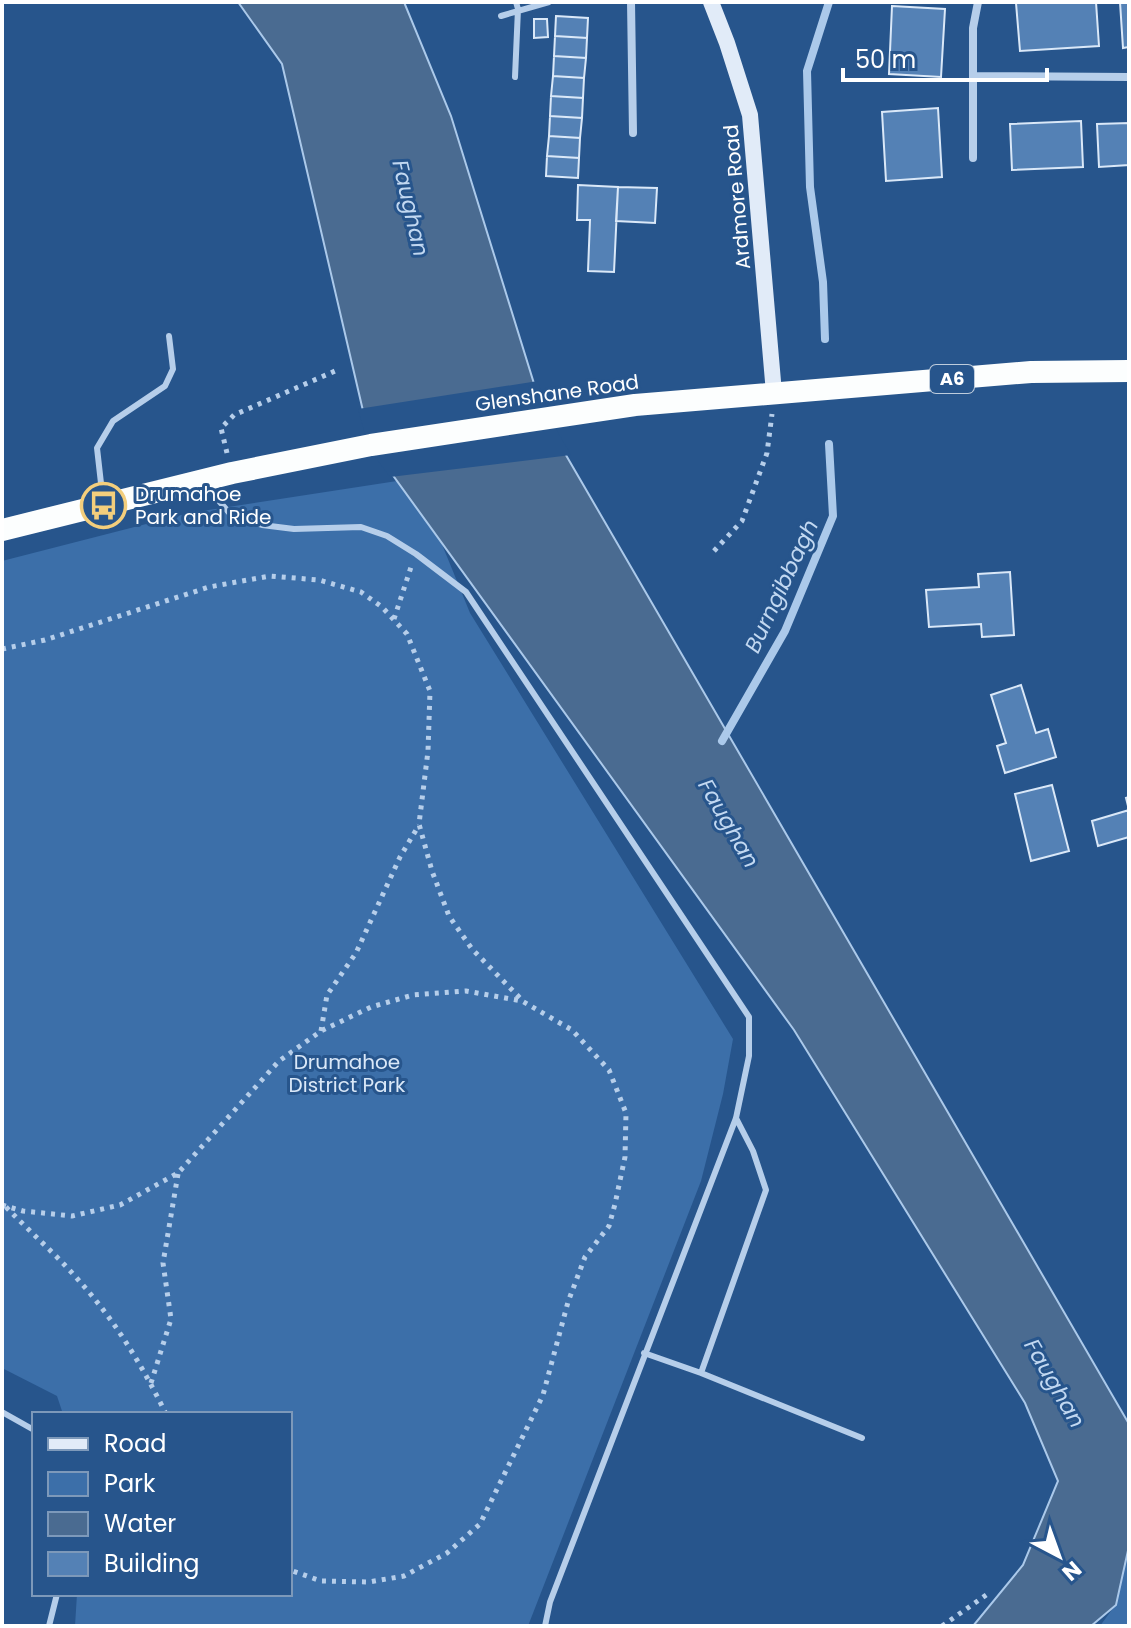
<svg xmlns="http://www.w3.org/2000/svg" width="1131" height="1628" font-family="Poppins,sans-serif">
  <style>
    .green { fill: #3c6fa9 }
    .water { fill: #4a6b91; stroke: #abc9ea; stroke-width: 2 }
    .pier { fill: #27558c }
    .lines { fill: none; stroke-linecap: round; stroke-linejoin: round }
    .stream { stroke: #abc9ea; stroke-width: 8 }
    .building { fill: #5481b5; stroke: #dae8f8; stroke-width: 2 }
    .path { stroke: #b6ceea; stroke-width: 5; stroke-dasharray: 4 6; stroke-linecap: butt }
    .service { stroke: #b6ceea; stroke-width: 6 }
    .minor { stroke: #b6ceea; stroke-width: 8 }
    .secondary { stroke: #e1ebf8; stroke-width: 16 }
    .trunk { stroke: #fcfefe; stroke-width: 22 }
    .labels { text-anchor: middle; stroke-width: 6; stroke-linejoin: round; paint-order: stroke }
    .shield { fill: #27558c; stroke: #beccdc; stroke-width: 2 }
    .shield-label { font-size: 18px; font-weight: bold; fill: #fff }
    .street-label { font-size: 20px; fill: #fff; stroke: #27558c }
    .poi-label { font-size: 20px; fill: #fff; stroke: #27558c; text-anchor: start }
    .park-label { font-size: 20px; fill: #dae8f8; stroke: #27558c }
    .water-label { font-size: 22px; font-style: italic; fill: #c2d8f1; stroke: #27558c }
  </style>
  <rect width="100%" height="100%" fill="#27558c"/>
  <path class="green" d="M397 481 441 542 470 613 733 1039 723 1094 701 1181 528 1626H75L77 1594H290V1414H63L57 1396 2 1368V561L189 513Z
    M1129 1546V1626H1100L1116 1604Z"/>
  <path class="water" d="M238 2H404L451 116 545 419 1129 1424V1546L1116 1605 1091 1626H973L1023 1565 1058 1481 1025 1403 794 1030 371 445 282 64Z"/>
  <path class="pier" d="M538 381 549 417 571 455 390 477 369 449 358 409Z"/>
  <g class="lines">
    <path class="stream" d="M825 339 823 282 810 187 807 71 829 2
      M722 741 785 631 833 516 829 444"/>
  </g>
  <path class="building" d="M1096 2 1099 46 1020 51 1016 3Z
    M1120 2H1129V47L1123 48Z
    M892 6 945 9 941 77 889 74Z
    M556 16 588 18 587 38 555 36Z
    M534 19H547L548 37 534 38Z
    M555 36 587 38 586 58 554 56Z
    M554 56 586 58 584 78 553 76Z
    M553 76 584 78 583 98 551 96Z
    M551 96 583 98 582 118 550 116Z
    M938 108 942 177 886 181 882 112Z
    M550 116 582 118 580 138 549 136Z
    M1081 121 1083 167 1012 170 1010 124Z
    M1129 123V165L1099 167 1097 124Z
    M549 136 580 138 579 158 547 156Z
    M547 156 579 158 578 178 546 176Z
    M578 185 618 187 614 272 588 271 590 220H577Z
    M618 187 657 188 655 223 616 221Z
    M1010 572 1014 635 982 637 981 624 929 627 926 590 979 587 978 574Z
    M1021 685 1036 733 1048 729 1056 757 1005 773 997 746 1006 743 991 695Z
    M1052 785 1069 851 1031 861 1015 794Z
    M1129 797V837L1098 846 1092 821 1129 810 1126 798Z"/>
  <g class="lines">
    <path class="path" d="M227 453 221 428 234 415 335 371
      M714 551 742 521 767 453 772 414
      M394 619 411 567
      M2 649 45 640 209 587 270 576 319 580 361 592 382 607 407 634 430 691 428 751 419 824 432 871 449 916 472 949 520 998
      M321 1031 327 995 356 953 400 857 419 825
      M2 1205 23 1211 72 1216 120 1205 178 1173 279 1061 321 1031 371 1007 413 995 466 991 522 1001 572 1030 609 1070 626 1113 625 1157 615 1204 609 1226 585 1257 568 1302 543 1395 480 1524 447 1553 404 1576 369 1582 321 1581 290 1570
      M6 1207C31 1233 58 1256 81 1283 116 1322 143 1367 166 1414
      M151 1383 171 1319 163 1263 178 1174
      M942 1626 989 1593"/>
    <path class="service" d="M501 16 549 2
      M515 77 518 9 516 2
      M206 486 232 516 262 525 294 529 361 527 387 536 416 554 466 592 749 1017V1056L736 1118 550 1602 545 1626
      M103 501 97 448 113 421 165 386 173 369 169 336
      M644 1353 701 1373 766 1190 753 1151 736 1118
      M701 1373 862 1438
      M2 1412 34 1430
      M49 1626 57 1594"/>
    <path class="minor" d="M631 2 633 133
      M973 76 1129 77
      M973 158V28L978 2"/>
    <path class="secondary" d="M711 2 727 43 750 115 774 393"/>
    <path class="trunk" d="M2 530 232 473 371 445 635 405 1031 372 1129 371"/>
  </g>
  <defs>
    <symbol id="bus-ring" viewBox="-11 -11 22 22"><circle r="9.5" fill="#27558c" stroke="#f3ce7c" stroke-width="1.5"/><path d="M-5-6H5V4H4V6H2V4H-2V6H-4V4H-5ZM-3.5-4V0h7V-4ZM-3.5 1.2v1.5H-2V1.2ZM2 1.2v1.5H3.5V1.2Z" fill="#f3ce7c"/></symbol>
  </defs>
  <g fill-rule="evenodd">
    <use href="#bus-ring" x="78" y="480" width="51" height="51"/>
  </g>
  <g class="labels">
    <rect class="shield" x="930" y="365" width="44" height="28" rx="6"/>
    <g class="shield-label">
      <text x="952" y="385">A6</text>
    </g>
    <g class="street-label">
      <text transform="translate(737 197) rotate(-95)" y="7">Ardmore Road</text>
      <text transform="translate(557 393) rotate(-8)" y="7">Glenshane Road</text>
    </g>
    <g class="poi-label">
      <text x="135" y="501">Drumahoe<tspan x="135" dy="23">Park and Ride</tspan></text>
    </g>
    <g class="park-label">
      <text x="347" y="1069">Drumahoe<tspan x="347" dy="23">District Park</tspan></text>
    </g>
    <g class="water-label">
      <text transform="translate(411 208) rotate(77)" y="8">Faughan</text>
      <text transform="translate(781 586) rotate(-65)" y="8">Burngibbagh</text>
      <text transform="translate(729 823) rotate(60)" y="8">Faughan</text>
      <text transform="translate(1055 1383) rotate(60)" y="8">Faughan</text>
    </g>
  </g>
  <rect width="1131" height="1628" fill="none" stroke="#ffffff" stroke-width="8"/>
  <rect x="32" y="1412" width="260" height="184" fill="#27558c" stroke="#7d99ba" stroke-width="2"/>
  <rect x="48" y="1438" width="40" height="12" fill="#e1ebf8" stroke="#7d99ba" stroke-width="2"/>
  <text x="104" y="1452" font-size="24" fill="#ffffff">Road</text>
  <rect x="48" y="1472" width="40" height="24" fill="#3c6fa9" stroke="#7d99ba" stroke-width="2"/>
  <text x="104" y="1492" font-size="24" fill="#ffffff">Park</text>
  <rect x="48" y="1512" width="40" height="24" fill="#4a6b91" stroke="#7d99ba" stroke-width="2"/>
  <text x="104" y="1532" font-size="24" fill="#ffffff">Water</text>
  <rect x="48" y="1552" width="40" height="24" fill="#5481b5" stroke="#7d99ba" stroke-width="2"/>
  <text x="104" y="1572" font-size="24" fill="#ffffff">Building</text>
  <g transform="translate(1059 1556) rotate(139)" stroke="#27558c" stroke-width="6" paint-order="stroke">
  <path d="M0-6L14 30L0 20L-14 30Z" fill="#ffffff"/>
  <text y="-12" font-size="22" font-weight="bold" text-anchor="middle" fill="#ffffff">N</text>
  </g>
  <path d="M843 68v12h204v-12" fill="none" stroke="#ffffff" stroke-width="4"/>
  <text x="855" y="68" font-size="24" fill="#ffffff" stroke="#27558c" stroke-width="6" paint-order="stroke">50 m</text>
</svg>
